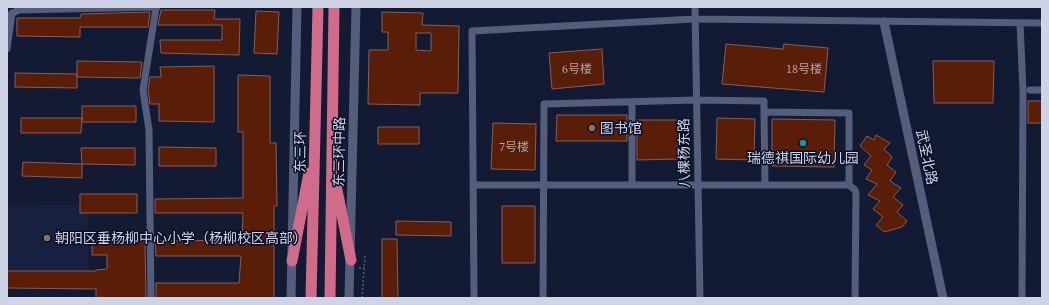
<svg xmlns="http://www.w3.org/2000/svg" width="1049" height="305" font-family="'Source Serif 4','Noto Sans SC',serif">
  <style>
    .built { fill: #182040 }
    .building { fill: #5a1d08; stroke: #836055; fill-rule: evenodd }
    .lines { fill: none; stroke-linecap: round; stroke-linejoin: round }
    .path { stroke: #575e74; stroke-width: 1.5; stroke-dasharray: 2 2; stroke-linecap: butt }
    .minor { stroke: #545e7c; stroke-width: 7 }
    .tertiary { stroke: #545e7c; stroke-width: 9 }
    .trunk { stroke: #d06b89; stroke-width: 11 }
    .education-dot { fill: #8d6e63; stroke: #0a1028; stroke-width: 1.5 }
    .culture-dot { fill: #0f9aa8; stroke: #0a1028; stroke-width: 1.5 }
    .labels { text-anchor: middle; stroke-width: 3; stroke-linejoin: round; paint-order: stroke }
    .number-label { font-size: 12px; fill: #b1a6ae }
    .poi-label { font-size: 14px; fill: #ced4e5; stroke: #0a1028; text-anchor: start }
    .street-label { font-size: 14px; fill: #ced4e5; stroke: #0a1028 }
  </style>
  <rect width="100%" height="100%" fill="#131a33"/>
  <path class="built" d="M7 204 87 205 89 271H7Z"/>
  <path class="building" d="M161 10H215L214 19H240L239 55 161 53 160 40H222V25H158Z
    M256 11 279 12 277 54 254 53Z
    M150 12 148 27H80V37L17 36V18H80L81 14Z
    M382 12 423 13 422 25 459 26 458 93H420V105L368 104 369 50H388V32H382ZM416 33H431V51L416 50Z
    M726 44 783 49 784 44 828 48 824 92 722 84Z
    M602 49 604 84 552 89 549 53Z
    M77 61 142 62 140 78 77 77Z
    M933 61H994L993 103H934Z
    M214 66V122L159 121V104H150L148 90 150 77H161L160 67Z
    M15 73 77 74V88L15 87Z
    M238 75 270 76V143H276L277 206H274V298H156V283H239L241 256H156L155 241 242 240 243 213H155V199L243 198V132H238Z
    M1028 101H1042V123H1028Z
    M82 106H136V122H82Z
    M557 115H627V141H556Z
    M21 118H82L81 133H21Z
    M717 118 755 119 754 160 716 159Z
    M772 119 835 120 834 167 772 166Z
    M637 120H678V159L637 160Z
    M493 123 536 124 535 170 491 169Z
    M378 127H419V144H378Z
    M876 135 890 143 884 149 892 157 887 165 896 172 890 181 901 188 893 197 903 205 897 212 907 221 902 227 884 232 876 225 883 217 873 209 880 201 868 195 877 184 866 179 872 170 864 165 871 156 860 146 867 136 874 140Z
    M159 147 216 148V166H159Z
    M81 148H135V165L82 164Z
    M23 162 82 164V178L22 176Z
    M80 194H137V213H80Z
    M502 206H535V263H502Z
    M396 221 451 222V236L396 235Z
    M382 239H397L398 298H382Z
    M92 241H145L146 298H96V289L7 288V271H96V270L107 269V255H92Z"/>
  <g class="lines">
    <path class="path" d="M359 268H364
      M362 298 365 255"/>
    <path class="minor" d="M695 7 700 298
      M7 17 18 10 157 7
      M1020 23 1023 91 1022 298
      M7 49 12 13
      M1030 90H1042
      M632 102V185
      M473 185C599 185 724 185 849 185V113L764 112 765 185
      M849 185 855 190 856 194 855 298
      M151 298 149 130 143 90 156 8
      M474 298 472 31 695 19 1042 23
      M543 298 544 104 696 100 764 101V112"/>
    <path class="tertiary" d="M884 22 943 298
      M291 298 297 7
      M349 298 356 7"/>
    <path class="trunk" d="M336 185 351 260
      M292 261 309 173
      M311 298 318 7
      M330 298 334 7"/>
  </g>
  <g class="education-dot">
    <circle cx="592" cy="128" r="4"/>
    <circle cx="47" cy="238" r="4"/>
  </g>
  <circle class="culture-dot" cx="803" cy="143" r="4"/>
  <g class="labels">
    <g class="number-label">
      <text x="577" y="73">6号楼</text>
      <text x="804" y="73">18号楼</text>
      <text x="514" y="151">7号楼</text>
    </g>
    <g class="poi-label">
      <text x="600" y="133">图书馆</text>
      <text x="803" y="163" text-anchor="middle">瑞德祺国际幼儿园</text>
      <text x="55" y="243">朝阳区垂杨柳中心小学（杨柳校区高部）</text>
    </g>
    <g class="street-label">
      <text transform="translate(300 152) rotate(-89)" y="5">东三环</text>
      <text transform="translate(339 152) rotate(-89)" y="5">东三环中路</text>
      <text transform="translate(684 153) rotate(-91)" y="5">八棵杨东路</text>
      <text transform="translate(927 157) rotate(78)" y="5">武圣北路</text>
    </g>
  </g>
  <rect width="1049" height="305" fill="none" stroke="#ced4e5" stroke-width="16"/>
</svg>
